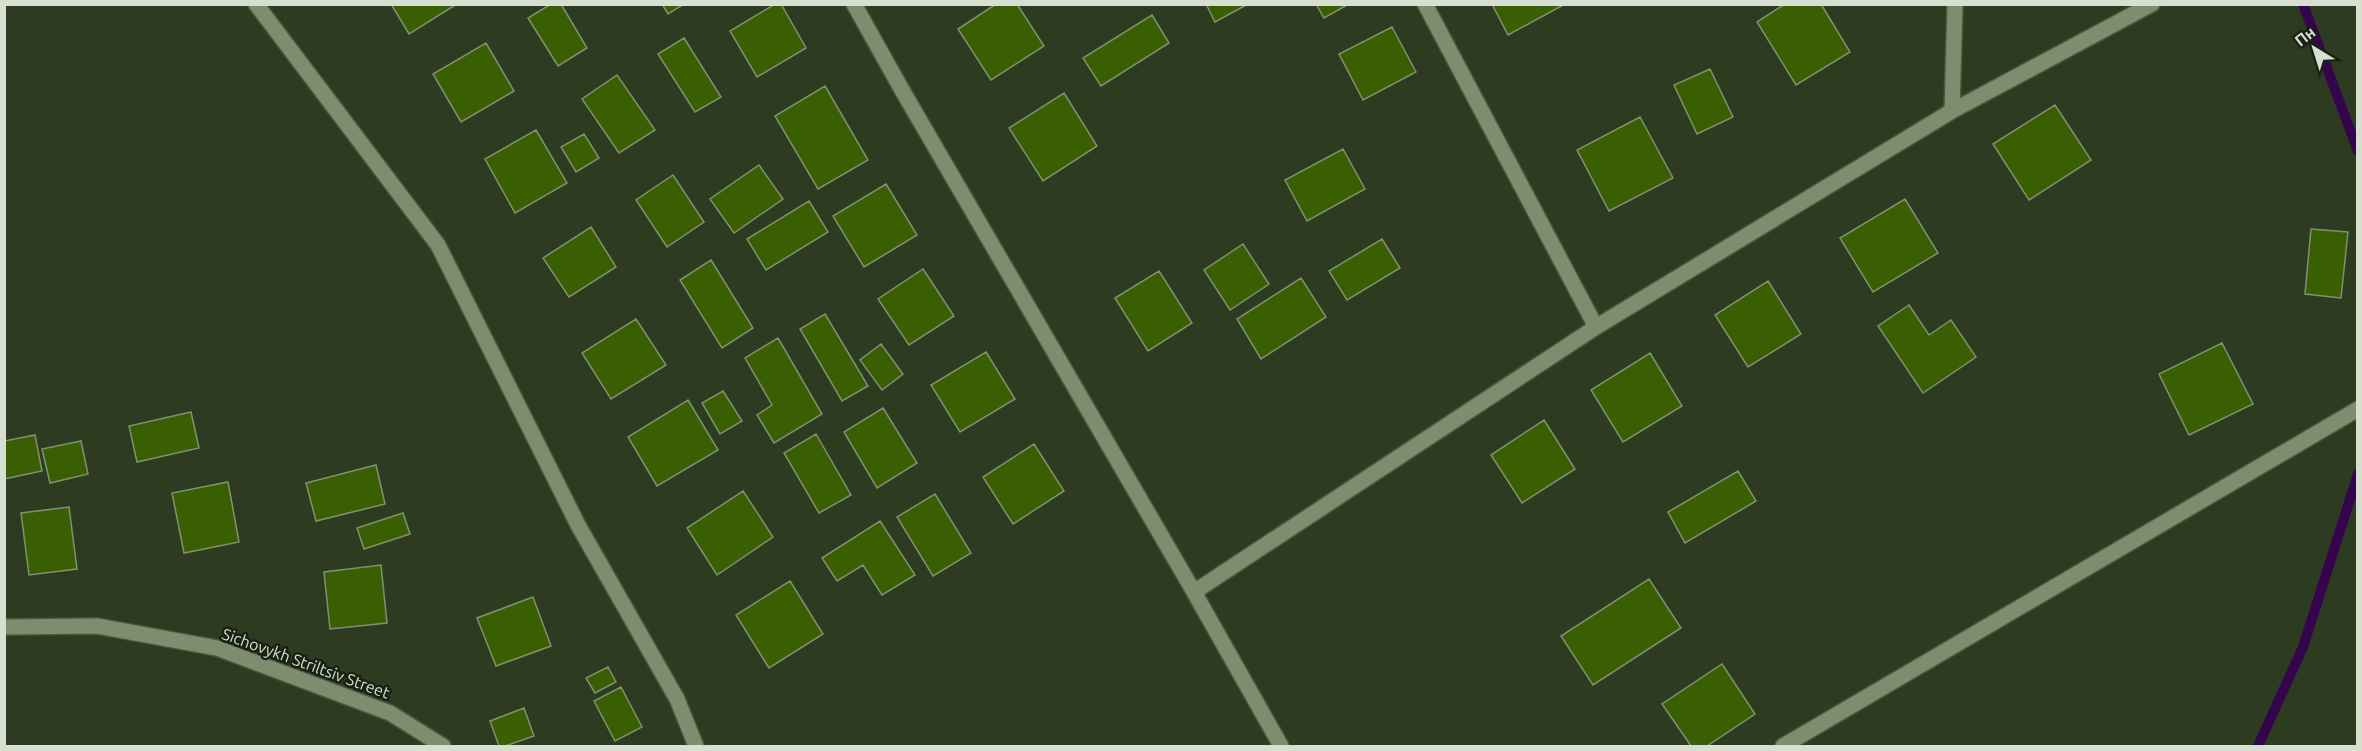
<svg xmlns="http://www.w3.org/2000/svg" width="2362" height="751" font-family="Ubuntu,sans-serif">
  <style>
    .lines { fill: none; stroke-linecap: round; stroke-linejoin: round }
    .stream { stroke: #34054d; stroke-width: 10 }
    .building { fill: #3a5f02; stroke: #809172; stroke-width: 1.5 }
    .street-casing { stroke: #4b5740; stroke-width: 18 }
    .street { stroke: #7c8e6e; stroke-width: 15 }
    .labels { text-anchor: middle; stroke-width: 5; stroke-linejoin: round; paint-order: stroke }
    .street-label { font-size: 16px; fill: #d7e0d0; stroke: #192014 }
  </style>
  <rect width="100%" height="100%" fill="#2d3b20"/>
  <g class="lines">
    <path class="stream" d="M2303 4 2358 151
      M2258 746 2303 647 2358 474"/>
  </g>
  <path class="building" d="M391 4H457L409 34Z
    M551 4H561L587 48 558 66 528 18Z
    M662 4H684L668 14Z
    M775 4H781L806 48 757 77 730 31Z
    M996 4H1017L1044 46 991 80 958 29Z
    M1206 4H1248L1215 22Z
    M1316 4H1349L1324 18Z
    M1492 4H1565L1508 35Z
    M1785 4H1821L1850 52 1796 85 1757 22Z
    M1152 15 1169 43 1101 86 1083 58Z
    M1392 27 1416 72 1363 100 1339 54Z
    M684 38 721 97 695 112 658 54Z
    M486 43 514 91 461 122 433 74Z
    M1710 69 1733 117 1697 134 1674 85Z
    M617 75 655 130 619 153 582 99Z
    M825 86 868 160 818 189 775 116Z
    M1064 93 1097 146 1043 181 1009 128Z
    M2055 105 2091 160 2029 200 1993 144Z
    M1640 117 1673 178 1609 211 1577 150Z
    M536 130 567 183 515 213 485 159Z
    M584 134 599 158 576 172 561 147Z
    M1343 149 1365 189 1307 221 1285 180Z
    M759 165 783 199 734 233 710 199Z
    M673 175 704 222 667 247 636 200Z
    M886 184 917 235 864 267 833 216Z
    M1905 199 1938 253 1873 292 1840 238Z
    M809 201 828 232 766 270 747 239Z
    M591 227 616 267 569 297 543 258Z
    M2311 229 2348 232 2341 298 2305 294Z
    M1382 239 1400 268 1347 300 1329 271Z
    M1243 244 1269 284 1230 310 1204 270Z
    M711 260 753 328 722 348 680 280Z
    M923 269 954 316 909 345 878 299Z
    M1159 271 1192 323 1148 351 1115 298Z
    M1301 278 1326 317 1261 359 1237 319Z
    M1768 281 1801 334 1748 367 1715 315Z
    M1909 305 1929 335 1951 320 1976 357 1923 393 1878 326Z
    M825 314 868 386 842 401 800 329Z
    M636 319 666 365 611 399 582 353Z
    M778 338 822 414 774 443 757 415 772 405 745 358Z
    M2222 343 2253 404 2189 435 2159 374Z
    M881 344 903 374 882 390 860 360Z
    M986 352 1015 399 960 432 931 385Z
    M1650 353 1682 406 1623 442 1591 390Z
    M723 391 742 421 720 434 702 403Z
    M688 400 718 450 657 486 628 437Z
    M883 408 917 463 877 488 844 432Z
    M191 412 199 448 137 462 129 426Z
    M1544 420 1575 469 1522 503 1491 455Z
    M816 434 851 495 819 513 784 453Z
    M35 435 42 471 4 479V441Z
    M81 441 88 474 50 483 42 449Z
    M1034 444 1064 491 1013 524 983 477Z
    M376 465 385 504 316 521 306 483Z
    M1738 471 1756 501 1685 543 1668 512Z
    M228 482 239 542 184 553 172 493Z
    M743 491 773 537 717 575 687 528Z
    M935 494 971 553 933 576 897 517Z
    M69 507 77 569 29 575 21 513Z
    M403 513 410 534 364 549 357 528Z
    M880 521 915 575 882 595 863 565 837 581 822 558Z
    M381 565 387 623 330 629 324 572Z
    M1649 579 1681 628 1593 685 1561 636Z
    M790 581 823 634 769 668 736 615Z
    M533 597 551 646 496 666 477 618Z
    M1722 664 1755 714 1707 746H1691L1662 704Z
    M608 667 616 682 595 693 586 678Z
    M621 687 642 727 615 741 594 701Z
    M524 708 534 736 505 746H499L490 721Z"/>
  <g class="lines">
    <defs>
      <path id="street" d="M256 4 438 245 578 525 677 699 696 746
        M854 4 902 90 1194 592 1596 327 1952 111 2152 4
        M1425 4 1596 327
        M1952 111 1955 4
        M1194 592 1281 746
        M4 627 97 626 217 648 390 713 443 746
        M1783 746 2358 409"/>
    </defs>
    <use href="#street" class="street-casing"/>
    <use href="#street" class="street"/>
  </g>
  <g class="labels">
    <g class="street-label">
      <text transform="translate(306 663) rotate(20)" y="6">Sichovykh Striltsiv Street</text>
    </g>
  </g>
  <rect width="2362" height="751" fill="none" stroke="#d7e0d0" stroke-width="12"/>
  <g transform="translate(2314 48) rotate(322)" stroke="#192014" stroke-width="4.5" paint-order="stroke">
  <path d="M0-4.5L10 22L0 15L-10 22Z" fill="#d7e0d0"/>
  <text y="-9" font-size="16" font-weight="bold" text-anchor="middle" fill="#d7e0d0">Пн</text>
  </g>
</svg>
